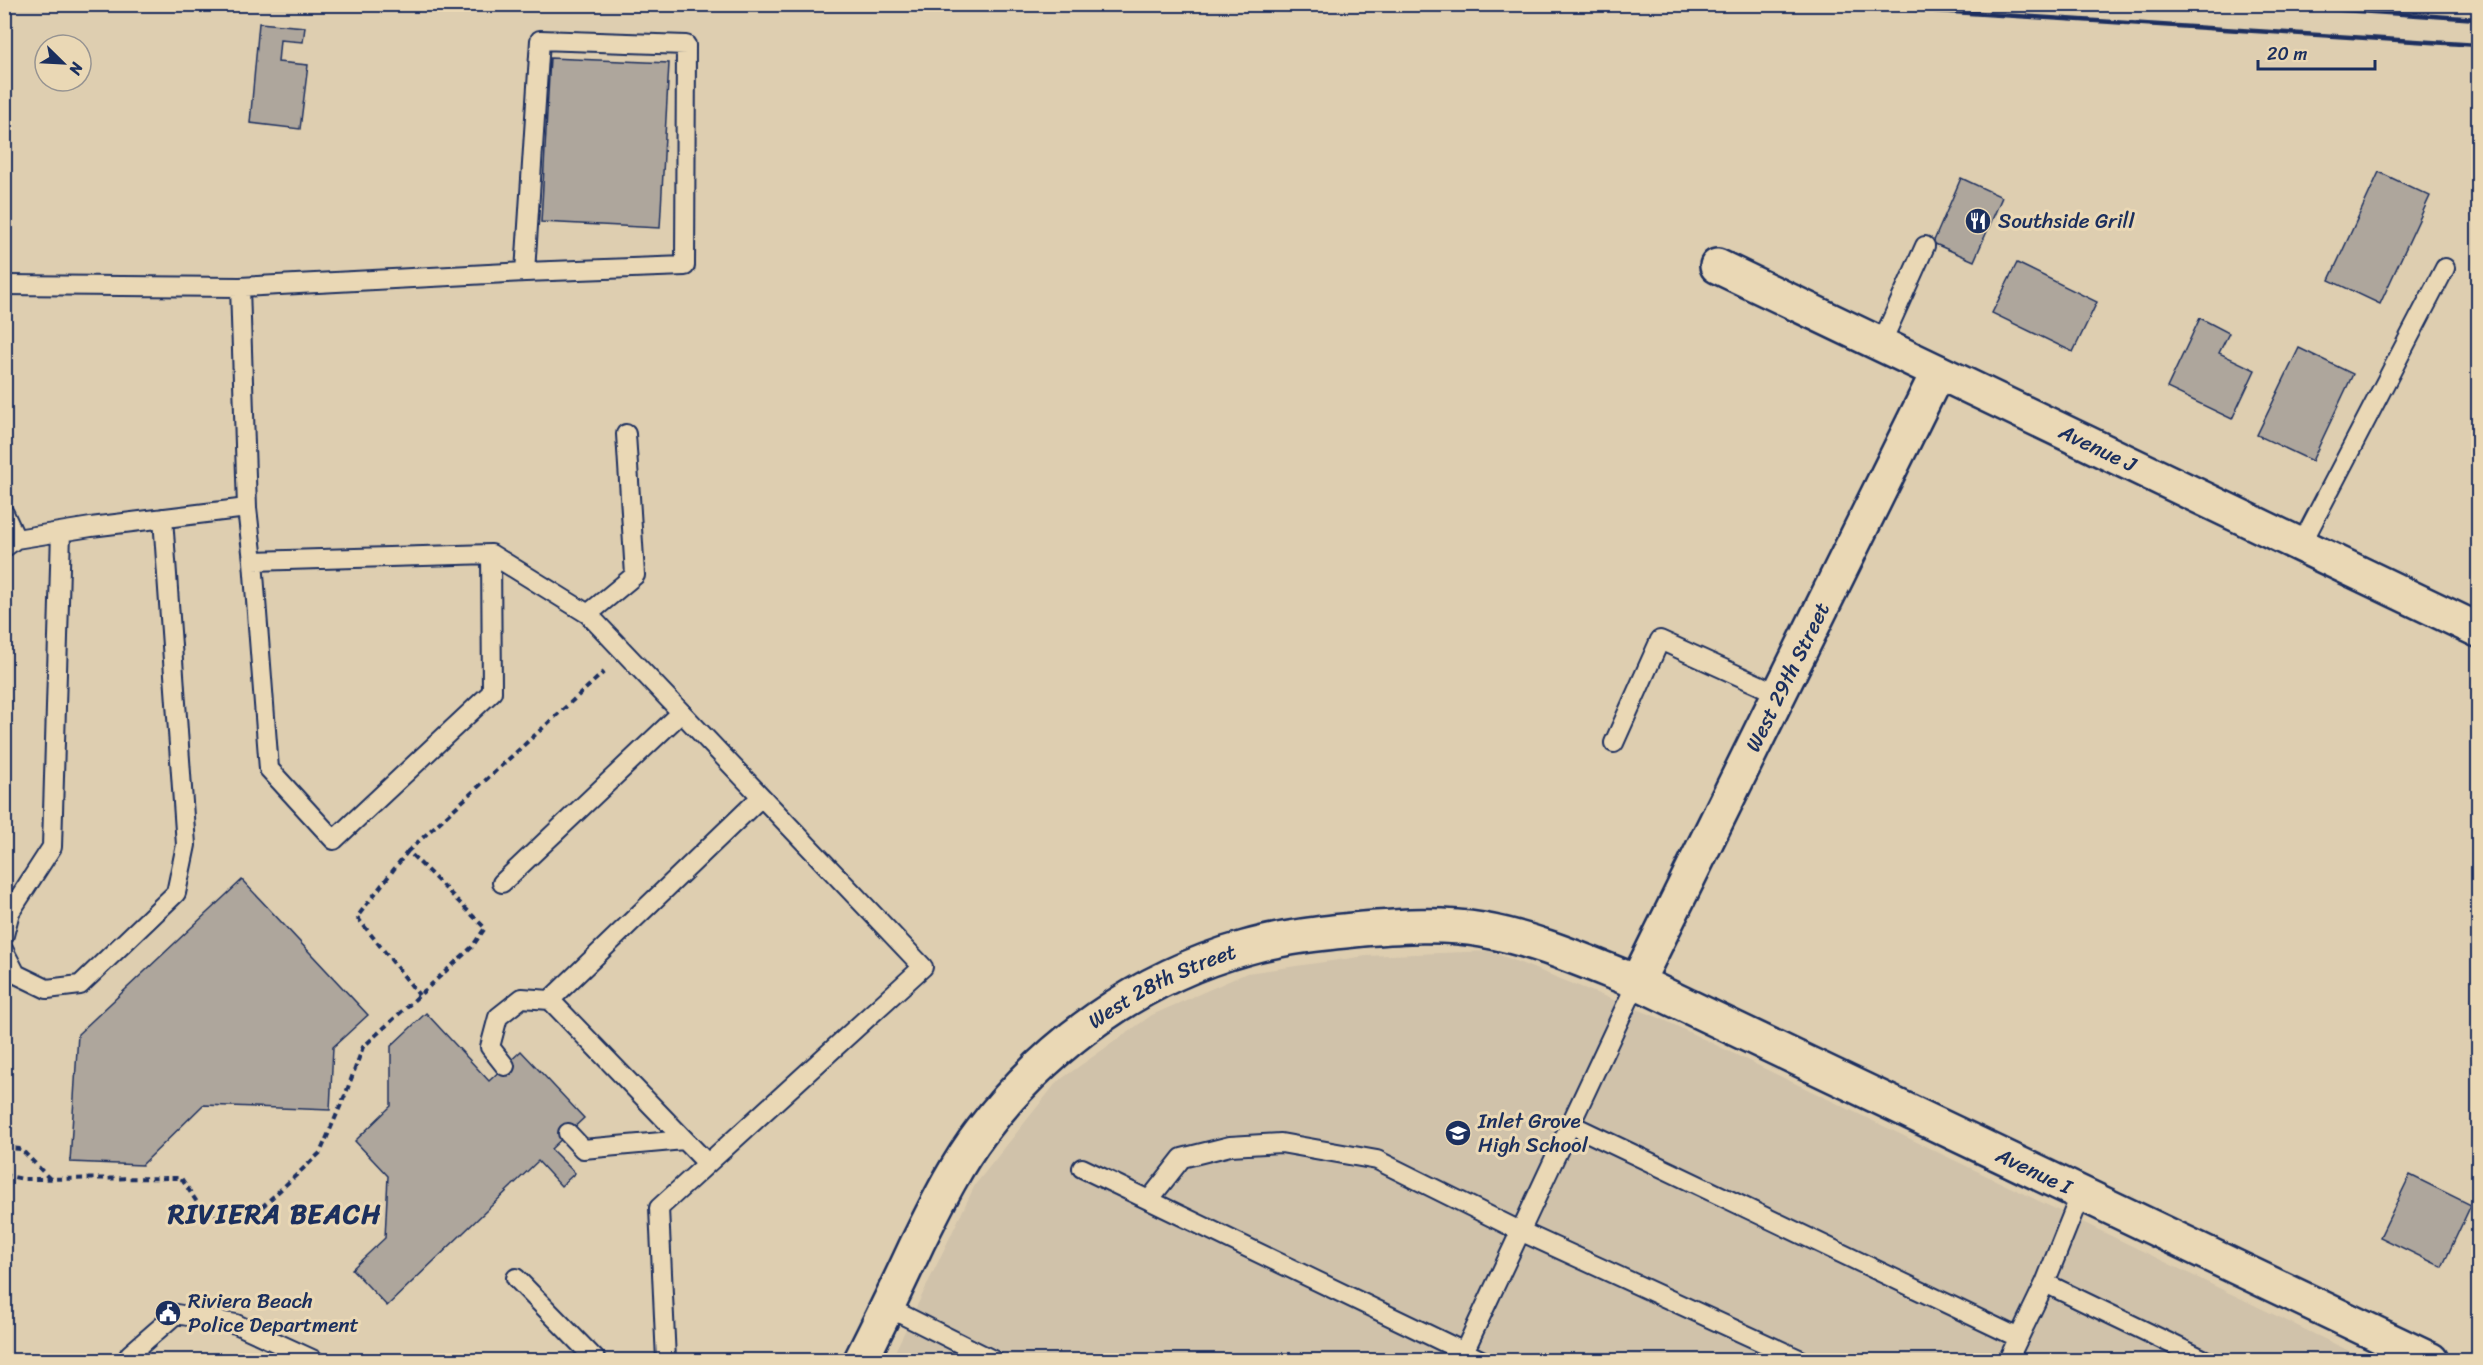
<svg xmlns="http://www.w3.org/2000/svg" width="2483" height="1365" font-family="Sriracha,sans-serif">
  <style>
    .built { fill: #d0c2aa }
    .building { fill: #aea69c; stroke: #1b2f5e; stroke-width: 1.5 }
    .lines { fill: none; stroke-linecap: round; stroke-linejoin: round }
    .service-casing { stroke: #1b2f5e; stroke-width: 22 }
    .minor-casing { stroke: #1b2f5e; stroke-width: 38 }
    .path { stroke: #1b2f5e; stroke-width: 4; stroke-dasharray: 6 4.5; stroke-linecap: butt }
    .service { stroke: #ead8b5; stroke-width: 18 }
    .minor { stroke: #ead8b5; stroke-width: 33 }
    .rail { stroke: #1b2f5e; stroke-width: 4.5 }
    .labels { text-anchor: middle; stroke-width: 6; stroke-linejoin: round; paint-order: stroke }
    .poi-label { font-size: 21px; fill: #1b2f5e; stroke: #ead8b5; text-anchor: start }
    .street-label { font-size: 21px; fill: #1b2f5e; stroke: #ead8b5 }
    .district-label { font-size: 27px; font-weight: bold; letter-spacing: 1.5px; fill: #1b2f5e; stroke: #ead8b5 }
  </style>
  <rect width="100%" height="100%" fill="#deceb0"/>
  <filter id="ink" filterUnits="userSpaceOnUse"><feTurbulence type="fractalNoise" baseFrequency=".0167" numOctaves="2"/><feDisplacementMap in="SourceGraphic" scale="12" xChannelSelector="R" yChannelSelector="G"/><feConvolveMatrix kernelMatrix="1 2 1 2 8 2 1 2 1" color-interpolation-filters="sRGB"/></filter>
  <g filter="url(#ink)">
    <path class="built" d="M1490 951 1662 1019 2368 1360H891L975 1185 1057 1082 1152 1015 1247 973 1366 956Z"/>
    <path class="building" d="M259 23 305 27 303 42 280 40 278 62 308 65 300 129 250 123Z
      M550 58 669 63 660 228 541 222Z
      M2379 172 2430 196 2380 304 2329 280Z
      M1961 178 2002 197 1974 261 1933 243Z
      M2017 263 2097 302 2073 352 1992 313Z
      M2200 318 2229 333 2219 353 2255 370 2232 419 2167 388Z
      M2299 348 2353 374 2312 461 2257 435Z
      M242 880 368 1015 333 1047 330 1110 203 1105 142 1165 70 1162 78 1034Z
      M426 1013 489 1081 521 1051 584 1118 551 1149 575 1173 561 1186 538 1161 387 1306 352 1269 385 1238 388 1176 355 1141 391 1106V1046Z
      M2410 1175 2471 1205 2442 1267 2380 1237Z"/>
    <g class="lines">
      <defs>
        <path id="service" d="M4 285 240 287 247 508 91 527 16 539 4 548
          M240 287 525 272 685 266 686 45 540 40 525 272
          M1881 344 1925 246
          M247 508 253 561 269 769 334 840 492 692 491 554 253 561
          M4 513 16 539
          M2301 545 2445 268
          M491 554 588 614 923 967 659 1208 666 1360
          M588 614 635 575 626 434
          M1614 743 1660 640 1779 694
          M502 883 681 713
          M4 935 10 912 52 847 61 532
          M4 951 16 974 47 989 80 985 176 893 186 845 163 518
          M505 1066 490 1047 498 1017 522 998 550 1000
          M1570 1124 2019 1338
          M568 1133 583 1149 684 1140
          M707 1163 550 1000 761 797
          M1082 1168 1481 1360
          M2081 1193 2045 1283 2205 1360
          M1149 1200 1182 1158 1230 1146 1281 1143 1377 1160 1520 1231 1801 1360
          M516 1278 596 1360
          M887 1307 993 1360
          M1464 1352 1637 982
          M127 1360 130 1354 176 1314 236 1324 314 1360
          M2008 1360 2045 1283"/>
        <g id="minor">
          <path id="s1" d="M1717 266 2478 630"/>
          <path id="s2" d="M1637 982 1938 372"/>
          <path id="s3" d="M861 1360C880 1322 899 1283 917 1244 936 1206 955 1166 981 1132 1046 1045 1140 977 1245 948 1283 937 1323 933 1363 929 1402 926 1443 923 1482 930 1535 939 1586 962 1637 982L2431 1360"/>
        </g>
      </defs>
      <use href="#service" class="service-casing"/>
      <use href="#minor" class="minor-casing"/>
      <path class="path" d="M408 851 357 917 419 995
        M4 1148 21 1149 49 1178
        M4 1175 23 1179 181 1178 206 1216 249 1219 320 1153 346 1093 363 1047 472 947 485 928 408 851 604 672"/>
      <use href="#service" class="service"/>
      <use href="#minor" class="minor"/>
      <path class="rail" d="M1825 4 2478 45
        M2251 4 2478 19"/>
    </g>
  </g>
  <defs>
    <symbol id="restaurant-disc" viewBox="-11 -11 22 22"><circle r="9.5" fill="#1b2f5e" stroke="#ead8b5"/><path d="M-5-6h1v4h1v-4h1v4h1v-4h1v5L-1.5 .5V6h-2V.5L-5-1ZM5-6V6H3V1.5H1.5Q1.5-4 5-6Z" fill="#fff"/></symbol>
    <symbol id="school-disc" viewBox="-11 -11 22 22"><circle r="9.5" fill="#1b2f5e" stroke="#ead8b5"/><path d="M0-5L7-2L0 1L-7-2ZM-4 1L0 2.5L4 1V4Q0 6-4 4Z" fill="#fff"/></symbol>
    <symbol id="civic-disc" viewBox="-11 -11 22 22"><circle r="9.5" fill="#1b2f5e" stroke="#ead8b5"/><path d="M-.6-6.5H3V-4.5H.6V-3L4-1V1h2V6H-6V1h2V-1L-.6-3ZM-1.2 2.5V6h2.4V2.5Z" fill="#fff"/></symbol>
  </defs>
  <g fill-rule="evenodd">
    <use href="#restaurant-disc" x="1963" y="206" width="30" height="30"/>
    <use href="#school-disc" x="1443" y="1118" width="30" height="30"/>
    <use href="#civic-disc" x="153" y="1298" width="30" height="30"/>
  </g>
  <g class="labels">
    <g class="poi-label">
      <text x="1998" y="228">Southside Grill</text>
      <text x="1478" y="1128">Inlet Grove<tspan x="1478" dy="24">High School</tspan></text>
      <text x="188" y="1308">Riviera Beach<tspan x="188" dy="24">Police Department</tspan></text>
    </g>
    <g class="street-label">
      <text dy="7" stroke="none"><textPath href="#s1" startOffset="422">Avenue J</textPath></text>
      <text dy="7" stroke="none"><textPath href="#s2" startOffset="340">West 29th Street</textPath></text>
      <text dy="7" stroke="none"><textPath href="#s3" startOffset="494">West 28th Street</textPath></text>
      <text dy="7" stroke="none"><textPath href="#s3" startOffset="1428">Avenue I</textPath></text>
    </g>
    <g class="district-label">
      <text x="275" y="1223">RIVIERA BEACH</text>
    </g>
  </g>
  <rect width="2483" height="1365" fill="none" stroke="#ead8b5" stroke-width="24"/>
  <rect x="12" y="12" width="2459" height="1341" fill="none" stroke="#1b2f5e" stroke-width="2" filter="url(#ink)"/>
  <g transform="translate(63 63) rotate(114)"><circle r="28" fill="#ead8b5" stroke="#979492" stroke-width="1.5"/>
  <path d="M0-4.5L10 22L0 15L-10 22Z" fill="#1b2f5e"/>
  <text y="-9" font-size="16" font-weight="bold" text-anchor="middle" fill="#1b2f5e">N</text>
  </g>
  <path d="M2258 60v9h117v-9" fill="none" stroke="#1b2f5e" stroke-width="3"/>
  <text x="2267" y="60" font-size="18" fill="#1b2f5e" stroke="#ead8b5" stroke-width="4.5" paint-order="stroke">20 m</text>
</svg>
